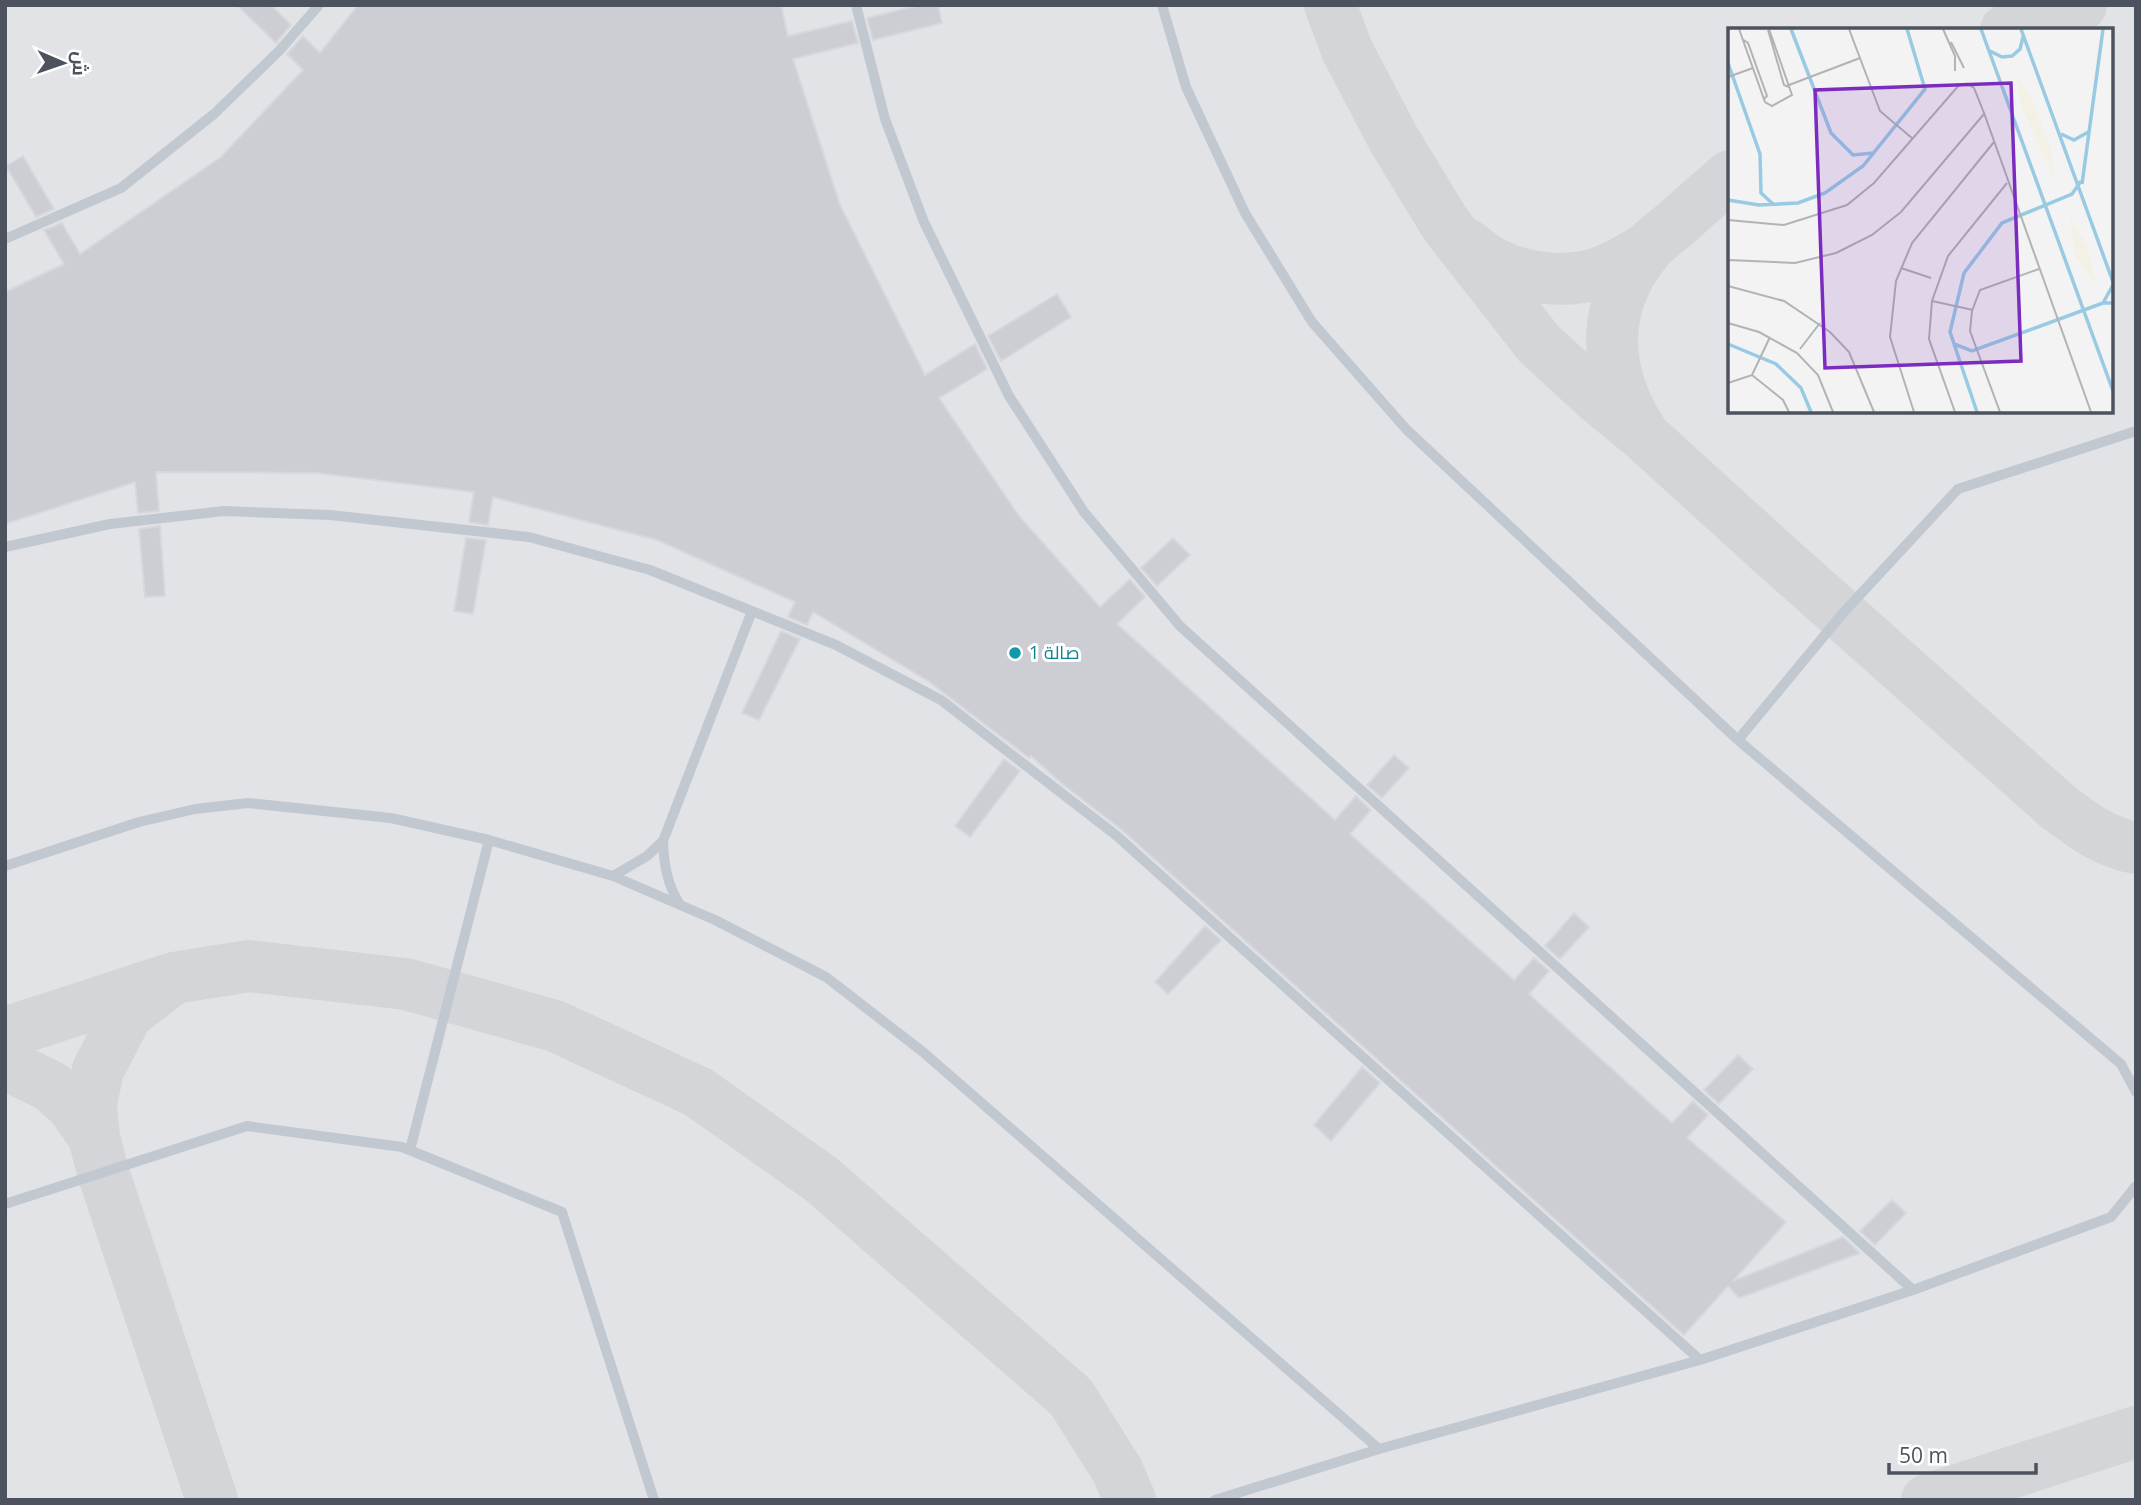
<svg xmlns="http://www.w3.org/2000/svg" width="2141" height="1505" font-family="'Open Sans',Cairo,sans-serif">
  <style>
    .airport { fill: #e2e3e6; fill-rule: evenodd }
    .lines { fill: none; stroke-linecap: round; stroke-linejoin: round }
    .taxiway { stroke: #d4d5d8; stroke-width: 52 }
    .building { fill: #cdced4; stroke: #d7d8dd; stroke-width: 2 }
    .service { stroke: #c2c8cf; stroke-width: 10 }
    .culture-dot { fill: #0f9aa8; stroke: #fff; stroke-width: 2.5 }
    .labels { text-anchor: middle; stroke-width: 6; stroke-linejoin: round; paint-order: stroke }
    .culture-label { font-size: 18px; fill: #0d838f; stroke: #fff; text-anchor: start }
    .inset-river { fill: none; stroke: #99cae3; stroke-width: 3.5 }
    .inset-road { fill: none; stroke: #b1b3b7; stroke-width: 2 }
    .view { fill: #7b2cbf; fill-opacity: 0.15; stroke: #7b2cbf; stroke-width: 3.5 }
    .inset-edge { fill: none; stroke: #4c535e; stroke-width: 3.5 }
  </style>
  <rect width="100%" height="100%" fill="#f4f3f3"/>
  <path class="airport" d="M5 5H2136V1500H5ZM1730 30H2111V411H1730Z"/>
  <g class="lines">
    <path class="taxiway" d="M1330 5 1347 50 1393 138 1446 225 1539 344 1598 398 1644 436 1776 556 2057 806C2082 825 2104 842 2136 848
      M2006 30 2081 5
      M1468 245C1476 252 1485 259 1495 264 1524 279 1565 283 1596 274 1615 268 1632 257 1649 247
      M1640 429C1602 369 1601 304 1648 248 1656 239 1667 231 1677 223 1694 207 1712 192 1730 176
      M166 984 127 1014 98 1070 91 1103 94 1137 103 1172 212 1500
      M5 1033 174 978 249 966 406 984 555 1026 698 1092 821 1179 1071 1397 1117 1470 1130 1500
      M5 1064 50 1086 72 1105 94 1137
      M1927 1500 2136 1432"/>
  </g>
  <path class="building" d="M237 5H271L291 25 276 43Z
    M358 5H781L788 36 852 21 858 43 793 59 840 205 925 375 975 344 987 369 939 398 1019 516 1100 607 1130 579 1145 597 1117 624 1335 820 1356 796 1371 810 1350 834 1514 980 1534 958 1549 971 1529 994 1672 1123 1693 1101 1708 1115 1687 1138 1786 1222 1733 1281 1843 1237 1860 1253 1739 1298 1728 1286 1684 1335 1122 830 1061 783 1031 756 1029 758 928 681 813 612 807 625 788 617 795 602 657 540 493 497 488 525 469 522 474 492 317 473 156 472 159 511 138 513 135 482 5 524V292L64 264 44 230 62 223 80 254 221 157 303 70 287 54 303 36 320 53Z
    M920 5H938L942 23 873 40 867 18Z
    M23 156 54 209 36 217 6 166Z
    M1057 294 1071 317 1001 361 988 336Z
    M160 526 165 596 145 597 139 529Z
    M466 538 486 540 473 614 454 611Z
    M1173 538 1190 555 1157 586 1141 568Z
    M781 631 800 639 759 720 742 713Z
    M1394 755 1409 768 1382 798 1367 785Z
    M1004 759 1020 771 970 837 955 826Z
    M1574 913 1589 927 1560 959 1545 946Z
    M1205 926 1221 940 1168 994 1155 982Z
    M1738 1055 1753 1069 1719 1104 1704 1090Z
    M1362 1067 1380 1083 1331 1141 1314 1125Z
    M1892 1200 1906 1213 1875 1245 1860 1231Z"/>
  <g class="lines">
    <path class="service" d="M856 5 885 119 924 222 1009 396 1084 512 1180 626 1913 1290
      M1162 5 1186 87 1245 213 1312 322 1406 429 1738 740 2121 1064 2136 1092
      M5 239 121 188 214 114 279 51 319 5
      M5 547 110 524 224 511 330 515 529 537 650 570 836 645 941 700 1117 836 1700 1360
      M1738 740 1843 613 1958 489 2136 431
      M663 841 752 611
      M5 866 139 822 195 809 248 803 391 818 489 840 613 876 715 920 826 977 923 1052 1379 1449
      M613 876 647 856 663 841C664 865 667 884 680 905
      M410 1150 489 840
      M5 1204 247 1126 402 1147 562 1212 654 1500
      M1215 1500 1379 1449 1700 1360 1913 1290 2111 1217 2136 1186"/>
  </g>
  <circle class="culture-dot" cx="1015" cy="653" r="7"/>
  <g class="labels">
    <g class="culture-label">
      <text x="1029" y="659">صالة 1</text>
    </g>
  </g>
  <g transform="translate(1728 28)">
    <rect width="385" height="385" fill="#f4f3f3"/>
    <path d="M288 46 307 76 324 124 327 153 293 78ZM342 188 360 220 368 258 347 227Z" fill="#f3f1e6"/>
    <path class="inset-river" d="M63 1 103 105 125 127 145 125M253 1 385 363M293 1 385 254M262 23 274 29 284 28 292 21 295 9M0 35 32 126 33 165 45 176M333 106 346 112 362 103M354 156 375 1M0 172 31 177 70 175 97 165 135 138 197 61 179 1M385 257 375 275H385M0 316 48 336 73 360 83 384M226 316 244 323 375 275M249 384 222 304 236 245 274 195 344 166 353 153"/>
    <path class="inset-road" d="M11 1 37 74 44 78 64 67 41 1M121 1 152 83 185 111M215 1 227 28V43M40 2 56 57 61 59M14 11 20 15 39 68 36 71M223 14 236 40M0 49 25 40M238 55 246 60 256 85 363 384M61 57 132 30M0 192 56 197 119 177 146 155 232 56M0 232 67 235 108 225 144 207 173 184 256 86M173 240 203 250M0 258 56 273 102 304 121 324 146 384M204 273 245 282M0 295 31 304 69 325 90 347 105 384M72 321 92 295M24 347 42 309M0 355 24 347 55 372 61 384M186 384 162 309 168 253 184 215 266 114M227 384 201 311 204 273 220 228 279 155M272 384 242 303 244 283 252 262 311 241"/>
    <path class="view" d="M283 55 293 333 97 340 87 62Z"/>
    <rect width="385" height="385" class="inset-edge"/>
  </g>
  <rect width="2141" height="1505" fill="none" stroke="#4c535e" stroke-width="14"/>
  <g transform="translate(63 63) rotate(92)" stroke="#ffffff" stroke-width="5" paint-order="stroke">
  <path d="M0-5L12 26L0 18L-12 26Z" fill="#4c535e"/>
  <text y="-10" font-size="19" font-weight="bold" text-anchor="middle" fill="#4c535e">ش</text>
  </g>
  <path d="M1889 1463v10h147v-10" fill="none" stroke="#4c535e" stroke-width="3.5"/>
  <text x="1899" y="1463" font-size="21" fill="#4c535e" stroke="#ffffff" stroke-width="5" paint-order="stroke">50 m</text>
</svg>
